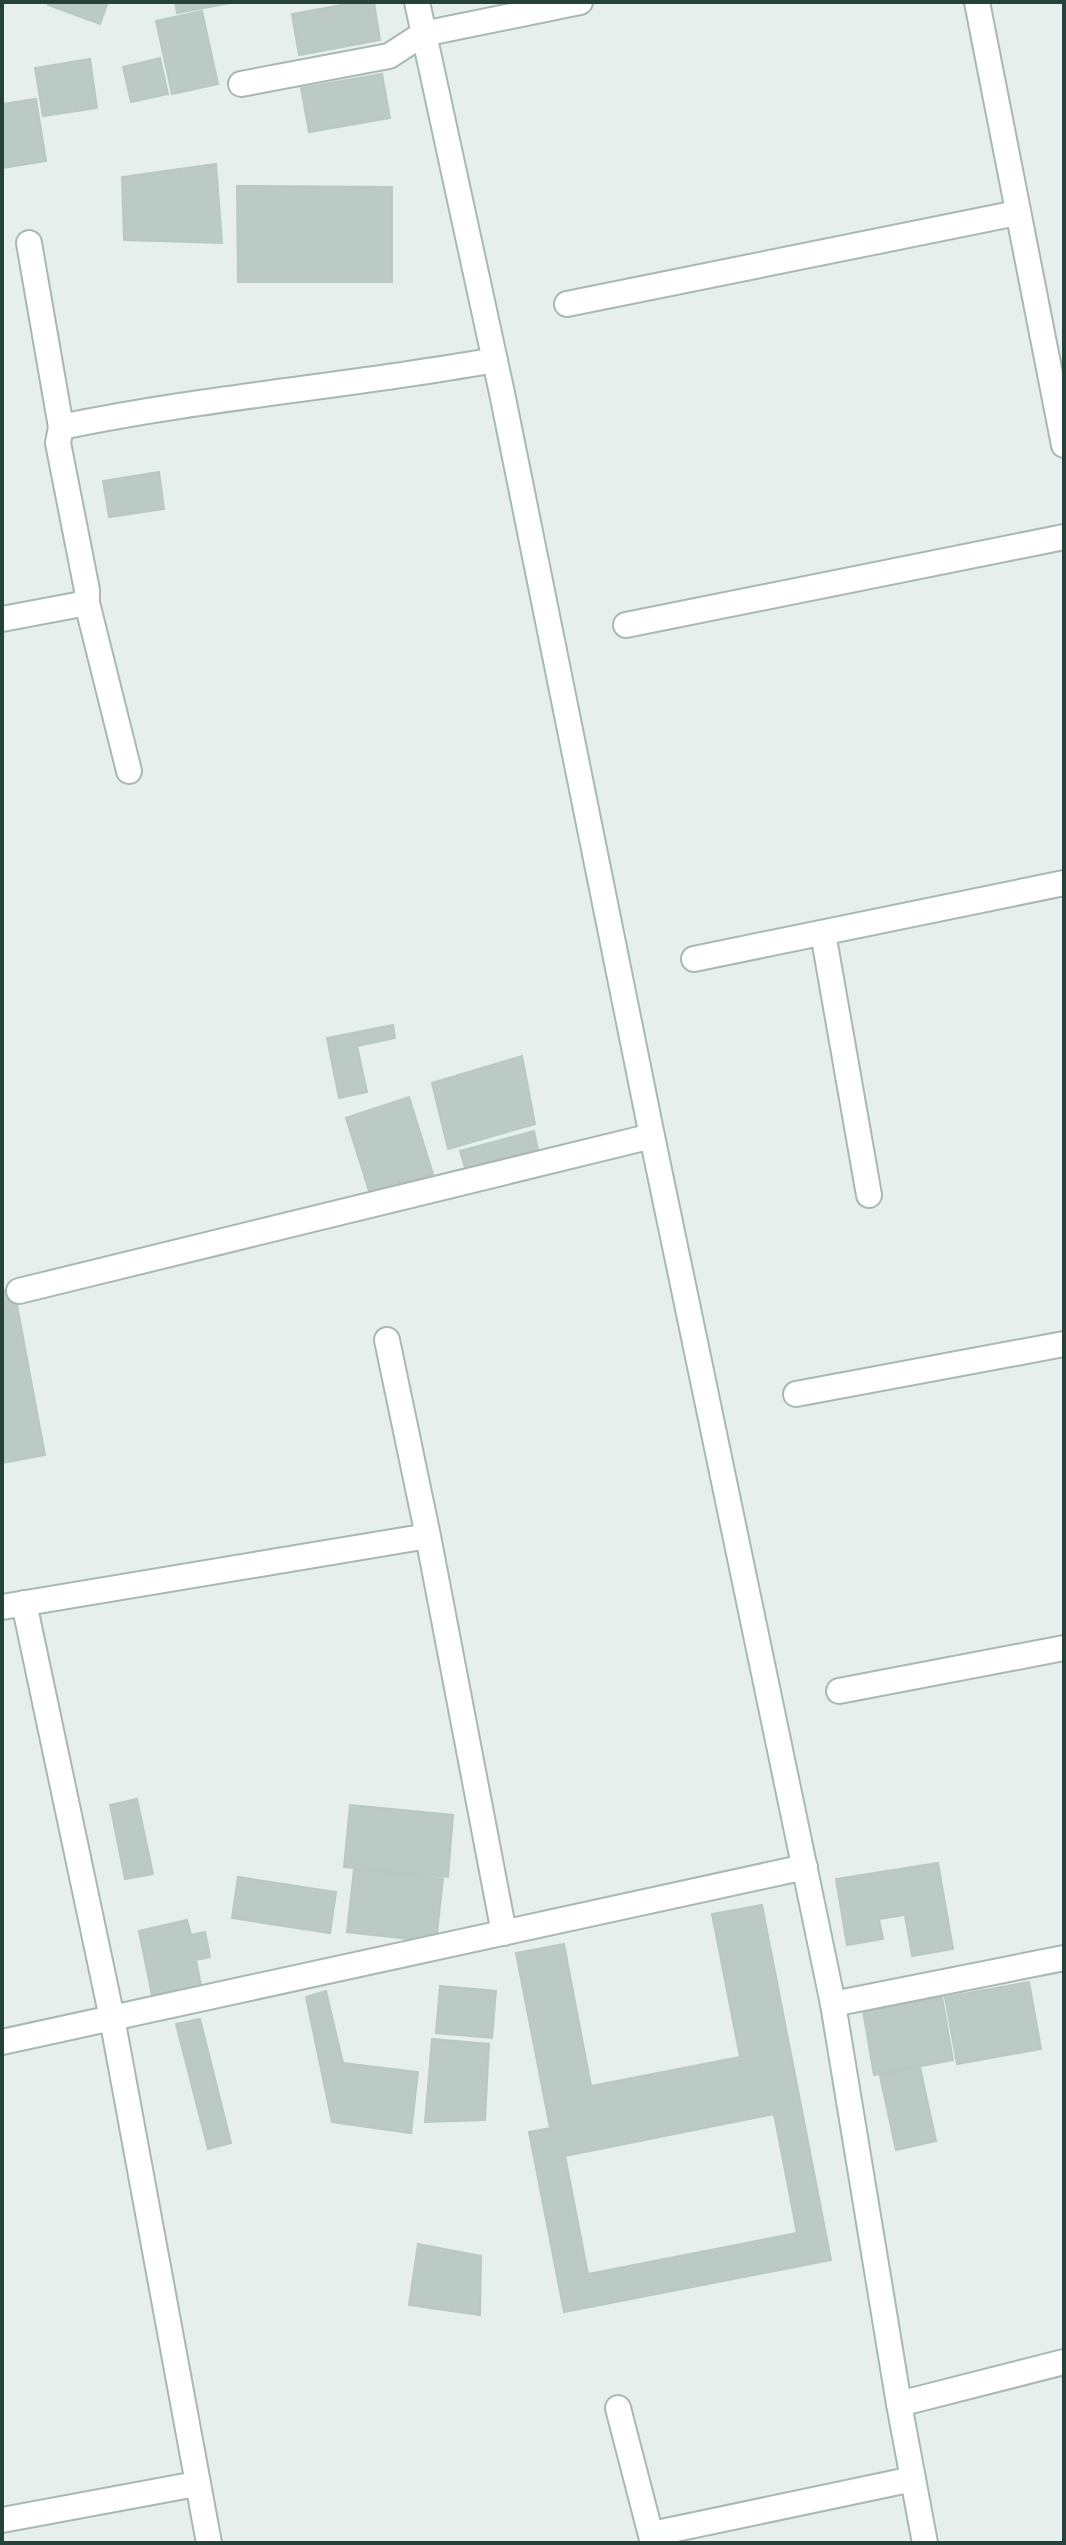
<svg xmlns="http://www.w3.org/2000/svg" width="1066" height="2545" font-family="Rubik,sans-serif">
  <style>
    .building { fill: #bbcac4; stroke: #b8c9c2; stroke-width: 2; fill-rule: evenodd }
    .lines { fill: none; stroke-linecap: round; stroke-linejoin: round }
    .street-casing { stroke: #a8b8b2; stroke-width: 28 }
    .secondary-casing { stroke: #a4bbb3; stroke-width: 28 }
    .street { stroke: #fff; stroke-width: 24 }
    .secondary { stroke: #fff; stroke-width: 24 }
  </style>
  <rect width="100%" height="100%" fill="#e6efeb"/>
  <path class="building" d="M49 2H108L100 24 48 5Z
    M175 2H235L177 13Z
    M358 2H374L380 40 299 55 292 14Z
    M202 11 218 84 172 94 156 21Z
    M160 58 168 94 131 102 123 67Z
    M90 59 97 108 43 116 35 68Z
    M382 74 390 118 309 132 301 88Z
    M36 99 46 161 2 168V104Z
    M216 164 222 243 124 240 122 177Z
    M237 186 392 187V282H238Z
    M159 472 164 509 109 517 103 481Z
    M393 1025 395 1038 357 1046 367 1092 339 1098 327 1038Z
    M522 1056 535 1124 448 1149 432 1083Z
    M409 1097 433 1174 370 1194 346 1118Z
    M534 1131 539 1154 467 1174 460 1151Z
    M14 1289 45 1455 2 1463V1291Z
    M137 1799 153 1874 125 1879 110 1805Z
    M350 1805 453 1815 448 1877 344 1867Z
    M938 1863 953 1949 912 1956 905 1915 879 1919 883 1939 847 1945 836 1879Z
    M354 1869 443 1879 436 1942 347 1932Z
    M238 1877 336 1892 330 1933 232 1918Z
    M762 1905 831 2260 564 2312 529 2132 550 2128 516 1953 564 1944 591 2086 740 2057 712 1914ZM774 2114 797 2233 588 2274 565 2156Z
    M187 1920 191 1935 205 1932 210 1957 196 1960 202 1990 153 2000 139 1931Z
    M1029 1982 1041 2049 957 2064 945 1997Z
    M440 1986 496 1991 492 2038 436 2033Z
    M326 1991 343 2063 418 2072 411 2133 332 2122 306 1997Z
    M942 1997 953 2060 874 2075 863 2011Z
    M200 2019 231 2143 208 2149 176 2024Z
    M432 2039 489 2044 485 2120 425 2122Z
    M920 2067 936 2141 896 2150 880 2076Z
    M418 2244 481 2256 480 2315 409 2305Z"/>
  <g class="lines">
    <defs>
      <path id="street" d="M977 2 1064 445
        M241 84 389 56 423 34 580 2
        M29 243 61 427
        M567 304 1017 213
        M87 603 129 771
        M2 619 87 603V590L58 443 61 427C205 397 351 386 495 360
        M626 625 1064 537
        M823 933 869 1195
        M694 959 1064 883
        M19 1291 652 1136
        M387 1340 428 1536 504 1933
        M796 1394 1064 1344
        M24 1603 112 2018 209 2543
        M2 1607 428 1536
        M839 1691 1064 1648
        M833 2004 1064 1958
        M2 2042 805 1867
        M899 2404 1064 2362
        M618 2408 653 2543
        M2 2520 196 2484
        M652 2534 913 2479"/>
      <path id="secondary" d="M417 2 502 393 652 1136 833 2004 899 2404 925 2543"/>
    </defs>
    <use href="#street" class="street-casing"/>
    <use href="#secondary" class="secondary-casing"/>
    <use href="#street" class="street"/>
    <use href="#secondary" class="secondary"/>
  </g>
  <rect width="1066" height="2545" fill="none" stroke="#24423a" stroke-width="8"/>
</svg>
